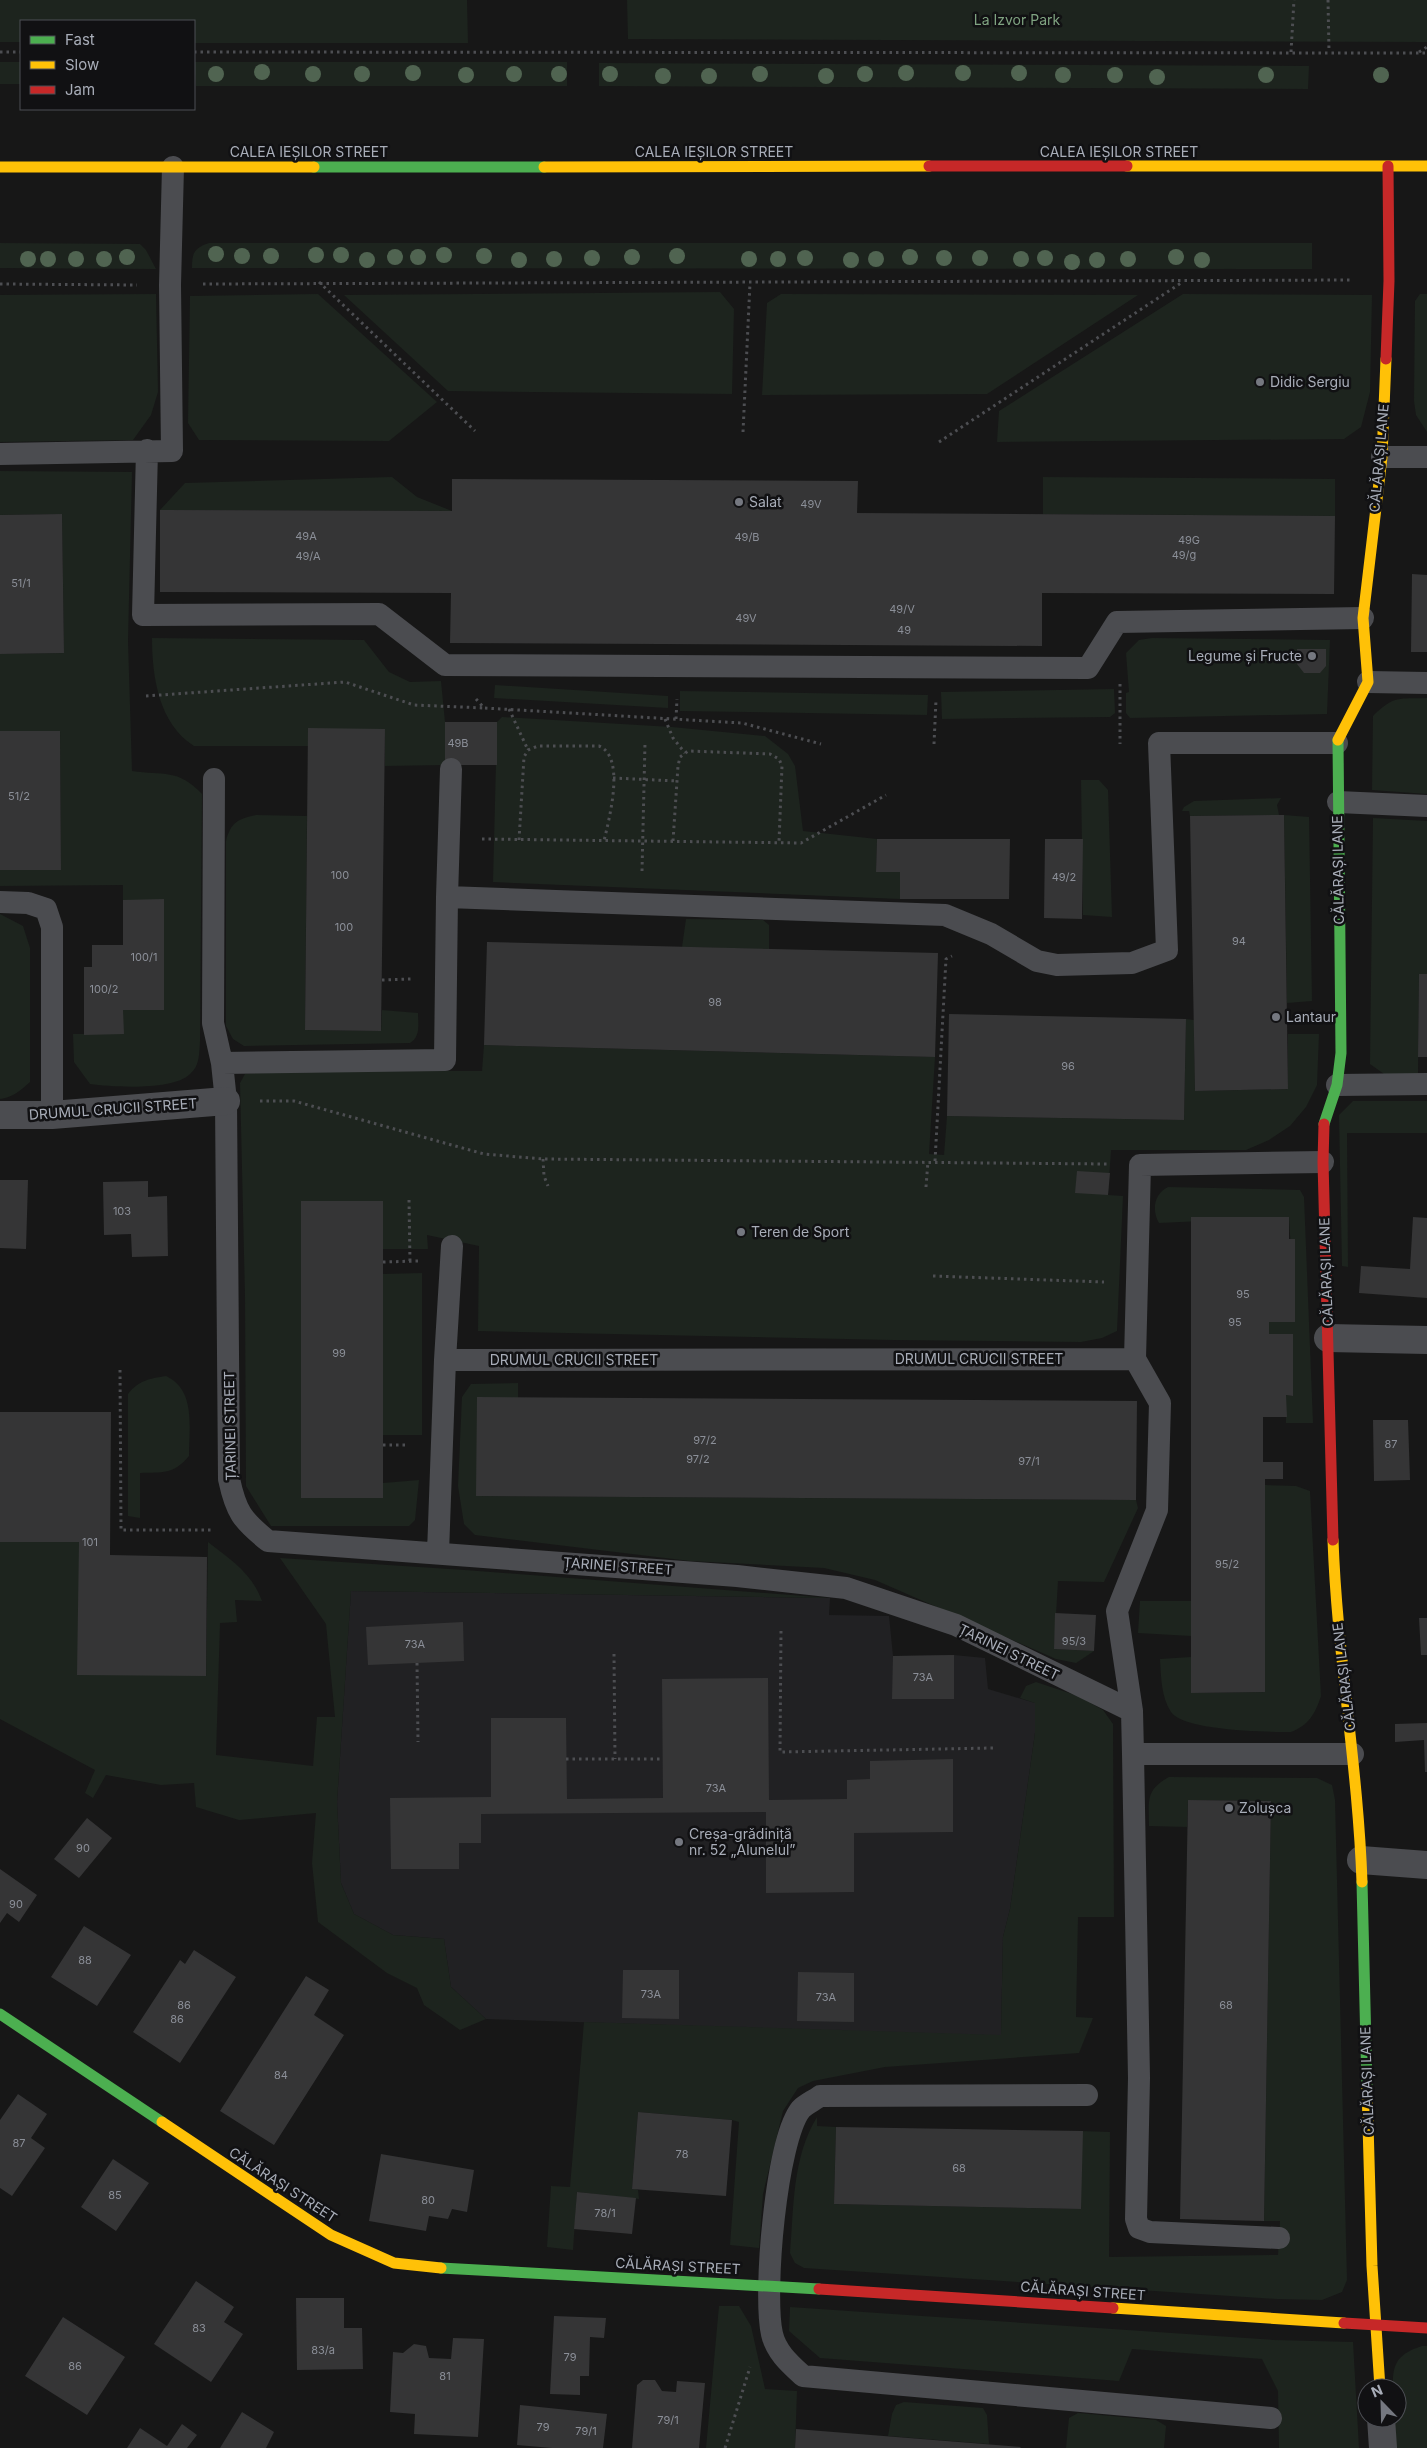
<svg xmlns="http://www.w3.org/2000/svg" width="1427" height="2448" font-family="Inter,sans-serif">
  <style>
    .built { fill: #212123 }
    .green { fill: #1d241e }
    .building { fill: #353536 }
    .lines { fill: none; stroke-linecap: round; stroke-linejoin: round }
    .path { stroke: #4d4e52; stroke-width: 3; stroke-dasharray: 2.5 4; stroke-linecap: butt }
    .lane { stroke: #4b4c50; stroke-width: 22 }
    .street { stroke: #4b4c50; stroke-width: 28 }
    .fast { stroke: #4caf50; stroke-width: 11 }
    .slow { stroke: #ffc107; stroke-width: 11 }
    .jam { stroke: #c62828; stroke-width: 11 }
    .tree { fill: #506451 }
    .poi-dot { fill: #757880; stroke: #111113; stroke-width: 2 }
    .labels { text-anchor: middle; stroke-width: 5; stroke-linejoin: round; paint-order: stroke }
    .number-label { font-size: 11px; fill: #8b8f98 }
    .park-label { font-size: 14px; fill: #7fa381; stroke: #111113 }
    .street-label { font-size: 14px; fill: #a8adb8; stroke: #111113 }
    .poi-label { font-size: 14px; fill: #a8adb8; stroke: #111113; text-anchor: start }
  </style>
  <rect width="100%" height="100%" fill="#171717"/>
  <path class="built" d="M351 1591 830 1598 829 1615 889 1616 893 1656 954 1655 985 1658 988 1689 1035 1703V1733L1010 1909 1003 1937 1001 2036 486 2019 451 1987 444 1939 393 1935 354 1914 341 1883 337 1802Z"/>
  <path class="green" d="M0 0H467L468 43H194V21H21V42H0Z
    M627 0H1427V42L628 39Z
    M0 62H21V84H0Z
    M194 62H567V86H196Z
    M599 63 1309 66 1308 89 599 86Z
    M0 243 140 244 146 250 156 269 0 268Z
    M209 243H1312V269L192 268C192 253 194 248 209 243Z
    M720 292 734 309 732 394 448 391 344 295Z
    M156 294 158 392 151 415 133 440 0 442V295Z
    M318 294 437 402 389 441 199 440 188 423 190 296Z
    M781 294 1138 295 987 394 762 395 767 303Z
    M1183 294 1372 295 1370 392 1361 427 1344 439 997 442 999 411Z
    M1420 294H1427V432L1416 415 1414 401 1415 301Z
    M0 471 132 472 128 641 132 771C163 776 178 768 202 794L200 1042C199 1053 200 1066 190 1074 173 1091 113 1087 90 1084L74 1062 73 1034H123V1010H164V900H123V885L0 886V870L61 869 60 731H0V654L64 653 62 514 0 515Z
    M392 477 417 497 452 511 160 510 185 483Z
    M1043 477 1335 479V516L1043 514Z
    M152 638 364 640 389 672 410 682 441 681 445 722V765L385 766V729L308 746H194C159 724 152 677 152 638Z
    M1152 638 1330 640 1327 714 1130 718 1126 713V693L1129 692 1126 653 1139 640Z
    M495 685 668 696V708L494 698Z
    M1114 689 1115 713 1110 717 942 719 941 692Z
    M680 691 928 695 927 715 680 711Z
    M1427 698V794L1372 790 1373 716C1394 695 1399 699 1427 698Z
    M502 717 672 727 765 736 788 754 795 766 803 831 877 839 876 872H900V899L493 882 497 722Z
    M1081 780H1099L1108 790 1112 917 1083 915Z
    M1281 798 1277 805 1279 815 1190 816 1189 811H1182L1184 807 1194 801Z
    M256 815 307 816 305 1030 381 1031 382 1010 418 1013C418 1023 421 1037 410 1043L244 1046 233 1039 226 1026V841C231 822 238 819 256 815Z
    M1284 815 1309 817 1312 1001 1287 1003Z
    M1373 818 1427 821V974H1419L1418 1075 1384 1074 1370 1064Z
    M0 914 23 926 30 948V1082C21 1090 12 1098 0 1099Z
    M686 919 763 920 769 925V949L682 947Z
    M1186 1019 1194 1020 1195 1091 1288 1089V1034H1319L1317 1085 1306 1107 1290 1126 1269 1140 1246 1150H1111L1108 1195 1123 1196 1117 1331 1102 1338 1081 1342 893 1340 478 1331 479 1246 427 1235 428 1249H383L301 1498H382L383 1483 419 1480 415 1520 409 1526H271L246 1486 245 1296 240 1083 245 1074 276 1071H482L484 1045 935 1057 929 1154 944 1155 947 1116 1184 1120Z
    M1353 1101H1427V1133H1347L1348 1267 1342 1266 1339 1115Z
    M1168 1187 1300 1190 1304 1197 1313 1423H1286V1395L1292 1396 1293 1334H1269V1322H1295L1289 1217 1159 1223C1151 1209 1155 1193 1168 1187Z
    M422 1273V1435H383V1274Z
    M166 1376C196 1390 189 1427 189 1456 173 1475 163 1472 140 1473V1518L128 1516V1394C139 1380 149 1379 166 1376Z
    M518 1383V1398H477V1496L1136 1500 1138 1508 1104 1582 1058 1581 1054 1649 1094 1651 1076 1663 1056 1659 875 1580 824 1568 690 1561 475 1535 464 1524 458 1486 462 1397 471 1384Z
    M1265 1485 1296 1486 1310 1491 1321 1696C1315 1714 1309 1725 1291 1732 1268 1732 1184 1731 1171 1712 1161 1697 1161 1676 1160 1659L1191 1657 1192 1693 1265 1692Z
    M0 1542H79L206 1676 208 1542C231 1560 252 1573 262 1601L235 1600 237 1622 220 1623 216 1755 313 1766 317 1717H335L326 1624 280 1558 465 1570 830 1598 351 1591 337 1802 341 1883 354 1914 393 1935 444 1939 451 1987 486 2019 460 2030 424 2005 417 1988 387 1973 318 1922 312 1863 316 1813 239 1820 196 1807 194 1783 161 1785 106 1775 93 1798 85 1793 95 1770 0 1719Z
    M1140 1601H1191V1636L1138 1633Z
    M1036 1682 1078 1696 1103 1710 1113 1724 1114 1917H1078L1076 2017 1093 2018 1079 2053 885 2067 813 2081 798 2088 783 2111 763 2194 759 2248 730 2245 739 2122 732 2120 638 2112 632 2188 638 2190 639 2199 577 2192 573 2250 547 2247 551 2186 570 2187 584 2022 1001 2035 1003 1937 1010 1909 1035 1733V1703L1020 1698 1026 1686Z
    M1169 1777 1317 1778 1332 1785 1335 1800 1347 2280 1342 2292 1322 2300 1277 2299 804 2268 795 2263 790 2253C794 2207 792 2158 817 2117V2126L836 2127 834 2204 1081 2209 1080 2131 1110 2132 1109 2257 1278 2255 1280 2221H1264L1271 1801 1188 1800 1187 1827 1149 1826C1149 1801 1145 1790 1169 1777Z
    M719 2306H739L751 2326 765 2389 797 2391 795 2448H706Z
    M790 2307 1274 2340 1353 2342 1359 2448H1279L1278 2391 1262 2359 1132 2349 1119 2381 820 2358 789 2331Z
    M1422 2346H1427V2448H1396L1395 2418H1397V2388H1393C1392 2363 1398 2354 1422 2346Z
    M904 2402 983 2408 987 2415 989 2444 888 2436 892 2414 896 2405Z
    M1078 2413 1156 2420 1166 2426 1164 2448H1066L1069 2418Z"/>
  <path class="building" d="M452 479 858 481 857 513 1335 516 1334 594 1042 593V646L450 643 451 593 160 592V510L452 511Z
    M62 514 64 653 0 654V515Z
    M1412 574 1427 575V652H1411Z
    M1297 649H1326V666L1320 673H1304L1297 664Z
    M445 722H497V765H445Z
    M308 728 385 729 381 1031 305 1030Z
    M0 731H60L61 870H0Z
    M1279 815H1284L1288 1089 1195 1091 1190 816Z
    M877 839H1010L1009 899H900V872H876Z
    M1045 839H1083L1082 919 1044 918Z
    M164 899V1010H123L124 1034 84 1035V967H92V945H123V900Z
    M487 942 938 953 935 1057 484 1045Z
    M1419 974H1427V1057H1418Z
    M949 1014 1186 1019 1184 1120 947 1116Z
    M1077 1171 1110 1173 1108 1195 1075 1193Z
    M0 1180H28L26 1249 0 1248Z
    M148 1181V1197L167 1196 168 1256 132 1257 131 1234 104 1235 103 1182Z
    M301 1201H383V1498H301Z
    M1191 1217H1289V1239H1295V1322H1269V1334H1293V1396L1286 1395 1287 1417H1263V1462H1283V1479H1265V1692L1191 1693Z
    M1413 1217 1427 1218V1298L1359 1293 1361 1266 1410 1269Z
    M477 1397 1137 1401 1136 1500 476 1496Z
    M0 1412H111L110 1555 207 1557 206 1676 77 1675 79 1542H0Z
    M1373 1420H1408L1410 1480 1374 1481Z
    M1055 1613 1096 1615 1094 1651 1054 1649Z
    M1419 1618H1427V1655H1421Z
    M463 1622 464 1661 368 1665 366 1627Z
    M954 1655V1699H892L893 1656Z
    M768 1678 769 1800 847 1799V1780L870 1779V1761L953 1759V1832L854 1833V1892L766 1893V1812L481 1814V1843H459V1869H391L390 1798 491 1797V1718H566L567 1799 663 1798 662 1679Z
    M1427 1723V1772H1425L1424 1740 1395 1742V1724Z
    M1188 1800 1271 1801 1264 2221 1180 2219Z
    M87 1818 112 1838 79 1878 54 1859Z
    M0 1869 37 1895 19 1922 7 1913 0 1923Z
    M84 1926 131 1955 97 2006 51 1977Z
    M194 1950 236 1977 180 2063 133 2032 180 1960 185 1964Z
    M623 1970H679V2019L622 2018Z
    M798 1972 854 1973V2022L797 2021Z
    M306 1976 329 1990 314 2015 344 2035 274 2145 220 2111Z
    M18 2094 47 2114 31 2138 45 2148 12 2196 0 2188V2120Z
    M638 2112 732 2120 726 2196 632 2189Z
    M836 2127 1083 2131 1081 2209 834 2204Z
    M381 2154 474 2170 467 2212 452 2209 448 2219 429 2216 426 2231 369 2221Z
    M113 2159 149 2183 116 2231 81 2207Z
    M577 2192 636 2198 632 2234 574 2229Z
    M196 2281 234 2307 224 2322 243 2334 211 2382 154 2344Z
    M296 2298H344V2328H362L363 2369 297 2370Z
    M554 2316 606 2318 604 2338 590 2337 589 2376H580V2395L550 2394Z
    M63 2317 125 2357 87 2415 25 2376Z
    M453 2338 484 2339 478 2437 414 2434 415 2414 390 2412 393 2352 403 2353 414 2344 426 2346 429 2358 451 2359Z
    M643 2380H655L662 2391 676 2392 677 2381 705 2383 699 2448H632L637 2385Z
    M520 2405 607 2414 603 2448H552L517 2445Z
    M242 2412 274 2432 266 2448H220Z
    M182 2424 197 2435 187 2448H127L140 2428 167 2446Z
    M796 2429 1021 2447 1020 2448H795Z"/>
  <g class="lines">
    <path class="path" d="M1328 0 1329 52
      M0 52H21
      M194 52 1427 53
      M1291 52 1294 0
      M1419 52 1427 47
      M319 282 475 431
      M0 284 137 285
      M203 284 1352 280
      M743 432 750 283
      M939 442 1181 283
      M1120 684V744
      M146 696 345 682 414 705 484 708
      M476 699 484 708 742 723 821 744
      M509 709 528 750
      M665 719 673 738 685 753
      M676 719 677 699
      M934 744 936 700
      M613 778 677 781
      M482 839 801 843 886 795
      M519 840 524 757 528 750 538 746H599C626 757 609 819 604 841
      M673 841 678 766 680 757 688 751 770 754 779 759 782 766 779 842
      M642 871 645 743
      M382 980 411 979
      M260 1101H294L484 1154 543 1159 1107 1164
      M543 1159 544 1176 548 1186
      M935 1161 946 959 952 956
      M926 1187 928 1161
      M409 1200 410 1262
      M383 1262 418 1261
      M933 1276 1104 1282
      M120 1370 121 1530H211
      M383 1445H407
      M781 1631 780 1752 993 1748
      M614 1654 615 1759
      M417 1663 418 1742
      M566 1759H662
      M725 2448 750 2367"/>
    <path class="lane" d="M147 450 143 615 379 614 445 665 1088 668 1117 622 1363 618
      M0 454 172 451 170 285 173 167
      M1382 457H1427
      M1368 682 1427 683
      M214 779 213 1023 222 1063 226 1101 229 1479C236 1512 242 1520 268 1541L737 1576 846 1588 956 1625 1132 1711 1133 1754H1353
      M1338 802 1427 806
      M447 897 451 769
      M0 902 28 903 46 909 52 927V1115
      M222 1063 445 1060 447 897 945 915 991 934 1037 961 1057 965 1132 963 1167 950 1159 743H1337
      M1337 1085 1427 1084
      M452 1246 445 1360 1135 1359 1140 1165 1323 1162
      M438 1553 445 1360
      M1132 1711 1117 1611 1157 1510 1160 1403 1135 1359
      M1133 1754 1139 2078 1136 2219 1139 2228 1150 2232 1279 2238
      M1087 2095 820 2096C815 2100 806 2104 801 2109 776 2140 763 2294 772 2334 776 2352 790 2364 803 2376L1271 2418"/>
    <path class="street" d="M0 1115H52L226 1101
      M1328 1338 1427 1340
      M1361 1860 1427 1865
      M1381 2418 1383 2448"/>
    <path class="fast" d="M314 167H544
      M1324 1124 1337 1085 1341 1053 1338 740
      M1362 1882 1367 2088
      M0 2014 162 2122
      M441 2268 819 2289"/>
    <path class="slow" d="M1127 166H1427
      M0 167H314
      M544 167 929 166
      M1338 740 1368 682 1363 618 1382 457 1386 359
      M1333 1540C1337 1654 1358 1767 1362 1882
      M1367 2088 1372 2266 1380 2388
      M162 2122 331 2235 394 2263 441 2268
      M1113 2308 1344 2323"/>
    <path class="jam" d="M929 166H1127
      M1386 359 1389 281 1388 166
      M1324 1124 1323 1162 1333 1540
      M819 2289 1113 2308
      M1344 2323 1427 2328"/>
  </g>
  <g class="tree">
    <circle cx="262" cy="72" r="8"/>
    <circle cx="413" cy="73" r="8"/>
    <circle cx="906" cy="73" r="8"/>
    <circle cx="963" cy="73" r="8"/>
    <circle cx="1019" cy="73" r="8"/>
    <circle cx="216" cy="74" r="8"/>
    <circle cx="313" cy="74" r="8"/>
    <circle cx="362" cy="74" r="8"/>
    <circle cx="514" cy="74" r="8"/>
    <circle cx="559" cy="74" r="8"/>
    <circle cx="610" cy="74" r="8"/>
    <circle cx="760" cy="74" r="8"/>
    <circle cx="865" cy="74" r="8"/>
    <circle cx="466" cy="75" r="8"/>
    <circle cx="1063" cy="75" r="8"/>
    <circle cx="1115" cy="75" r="8"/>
    <circle cx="1266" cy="75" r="8"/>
    <circle cx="1381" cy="75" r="8"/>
    <circle cx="663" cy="76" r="8"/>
    <circle cx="709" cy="76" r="8"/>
    <circle cx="826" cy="76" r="8"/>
    <circle cx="1157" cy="77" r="8"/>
    <circle cx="216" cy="254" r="8"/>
    <circle cx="316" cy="255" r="8"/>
    <circle cx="341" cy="255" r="8"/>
    <circle cx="444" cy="255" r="8"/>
    <circle cx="242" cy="256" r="8"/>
    <circle cx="271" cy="256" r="8"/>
    <circle cx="484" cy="256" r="8"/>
    <circle cx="677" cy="256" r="8"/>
    <circle cx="127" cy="257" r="8"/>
    <circle cx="395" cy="257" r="8"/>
    <circle cx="418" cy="257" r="8"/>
    <circle cx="632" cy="257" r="8"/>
    <circle cx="910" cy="257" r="8"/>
    <circle cx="1176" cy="257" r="8"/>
    <circle cx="592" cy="258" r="8"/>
    <circle cx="805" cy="258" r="8"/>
    <circle cx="944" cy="258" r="8"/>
    <circle cx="980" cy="258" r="8"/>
    <circle cx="1045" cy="258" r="8"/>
    <circle cx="28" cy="259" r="8"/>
    <circle cx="48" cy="259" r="8"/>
    <circle cx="76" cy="259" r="8"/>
    <circle cx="104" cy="259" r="8"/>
    <circle cx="554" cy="259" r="8"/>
    <circle cx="749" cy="259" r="8"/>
    <circle cx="778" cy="259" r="8"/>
    <circle cx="876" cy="259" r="8"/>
    <circle cx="1021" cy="259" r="8"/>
    <circle cx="1128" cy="259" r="8"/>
    <circle cx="367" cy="260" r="8"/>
    <circle cx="519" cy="260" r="8"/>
    <circle cx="851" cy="260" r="8"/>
    <circle cx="1097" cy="260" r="8"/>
    <circle cx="1202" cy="260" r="8"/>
    <circle cx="1072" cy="262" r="8"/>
  </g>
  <g class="poi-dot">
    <circle cx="1260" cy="382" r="5"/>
    <circle cx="739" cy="502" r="5"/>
    <circle cx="1312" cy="656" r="5"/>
    <circle cx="1276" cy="1017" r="5"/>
    <circle cx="741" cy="1232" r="5"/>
    <circle cx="1229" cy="1808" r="5"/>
    <circle cx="679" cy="1842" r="5"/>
  </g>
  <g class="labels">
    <g class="number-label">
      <text x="811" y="508">49V</text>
      <text x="306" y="540">49A</text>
      <text x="747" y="541">49/B</text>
      <text x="1189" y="544">49G</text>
      <text x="1184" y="559">49/g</text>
      <text x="308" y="560">49/A</text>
      <text x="21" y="587">51/1</text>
      <text x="902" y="613">49/V</text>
      <text x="746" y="622">49V</text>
      <text x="904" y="634">49</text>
      <text x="458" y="747">49B</text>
      <text x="19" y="800">51/2</text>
      <text x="340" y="879">100</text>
      <text x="1064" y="881">49/2</text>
      <text x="344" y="931">100</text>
      <text x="1239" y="945">94</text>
      <text x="144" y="961">100/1</text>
      <text x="104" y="993">100/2</text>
      <text x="715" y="1006">98</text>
      <text x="1068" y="1070">96</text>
      <text x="122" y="1215">103</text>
      <text x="1243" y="1298">95</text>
      <text x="1235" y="1326">95</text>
      <text x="339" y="1357">99</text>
      <text x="705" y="1444">97/2</text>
      <text x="1391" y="1448">87</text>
      <text x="698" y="1463">97/2</text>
      <text x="1029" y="1465">97/1</text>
      <text x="90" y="1546">101</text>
      <text x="1227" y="1568">95/2</text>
      <text x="1074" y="1645">95/3</text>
      <text x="415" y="1648">73A</text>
      <text x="923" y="1681">73A</text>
      <text x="716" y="1792">73A</text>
      <text x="83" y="1852">90</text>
      <text x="16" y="1908">90</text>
      <text x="85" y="1964">88</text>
      <text x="651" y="1998">73A</text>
      <text x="826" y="2001">73A</text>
      <text x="184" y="2009">86</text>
      <text x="1226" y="2009">68</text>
      <text x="177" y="2023">86</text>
      <text x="281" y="2079">84</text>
      <text x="19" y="2147">87</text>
      <text x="682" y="2158">78</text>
      <text x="959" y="2172">68</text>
      <text x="115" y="2199">85</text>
      <text x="428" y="2204">80</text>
      <text x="605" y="2217">78/1</text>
      <text x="199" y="2332">83</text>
      <text x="323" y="2354">83/a</text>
      <text x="570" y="2361">79</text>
      <text x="75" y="2370">86</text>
      <text x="445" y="2380">81</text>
      <text x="668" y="2424">79/1</text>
      <text x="543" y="2431">79</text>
      <text x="586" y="2435">79/1</text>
    </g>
    <g class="park-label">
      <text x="1017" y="25">La Izvor Park</text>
    </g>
    <g class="street-label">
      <text x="309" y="157">CALEA IEȘILOR STREET</text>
      <text x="714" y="157">CALEA IEȘILOR STREET</text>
      <text x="1119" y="157">CALEA IEȘILOR STREET</text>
      <text transform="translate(1379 458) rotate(-85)" y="5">CĂLĂRAȘI LANE</text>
      <text transform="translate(1338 870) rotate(-91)" y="5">CĂLĂRAȘI LANE</text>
      <text transform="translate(113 1109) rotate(-4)" y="5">DRUMUL CRUCII STREET</text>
      <text transform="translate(1326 1272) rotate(-92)" y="5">CĂLĂRAȘI LANE</text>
      <text x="979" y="1364">DRUMUL CRUCII STREET</text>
      <text x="574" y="1365">DRUMUL CRUCII STREET</text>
      <text transform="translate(230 1426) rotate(-91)" y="5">ȚARINEI STREET</text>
      <text transform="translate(618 1566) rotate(4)" y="5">ȚARINEI STREET</text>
      <text transform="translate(1009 1652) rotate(26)" y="5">ȚARINEI STREET</text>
      <text transform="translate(1344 1677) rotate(-97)" y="5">CĂLĂRAȘI LANE</text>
      <text transform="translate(1367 2081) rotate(-92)" y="5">CĂLĂRAȘI LANE</text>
      <text transform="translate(283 2185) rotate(33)" y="5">CĂLĂRAȘI STREET</text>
      <text transform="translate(678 2266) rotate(3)" y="5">CĂLĂRAȘI STREET</text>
      <text transform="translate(1083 2291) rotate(4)" y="5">CĂLĂRAȘI STREET</text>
    </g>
    <g class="poi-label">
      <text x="1270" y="387">Didic Sergiu</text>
      <text x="749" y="507">Salat</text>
      <text x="1302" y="661" text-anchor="end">Legume și Fructe</text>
      <text x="1286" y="1022">Lantaur</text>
      <text x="751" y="1237">Teren de Sport</text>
      <text x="1239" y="1813">Zolușca</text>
      <text x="689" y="1839">Creșa-grădiniță<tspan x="689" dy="16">nr. 52 „Alunelul”</tspan></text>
    </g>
  </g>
  <rect x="20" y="20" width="175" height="90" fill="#111113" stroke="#4d4f55"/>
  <rect x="30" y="36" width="25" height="8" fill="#4caf50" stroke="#4d4f55"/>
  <text x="65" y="45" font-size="15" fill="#a8adb8">Fast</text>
  <rect x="30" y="61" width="25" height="8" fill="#ffc107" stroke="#4d4f55"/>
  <text x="65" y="70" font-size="15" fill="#a8adb8">Slow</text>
  <rect x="30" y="86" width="25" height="8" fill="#c62828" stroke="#4d4f55"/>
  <text x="65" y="95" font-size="15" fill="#a8adb8">Jam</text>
  <g transform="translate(1382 2403) rotate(337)"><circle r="24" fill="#111113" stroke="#4d4f55"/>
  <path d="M0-4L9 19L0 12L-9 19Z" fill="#757880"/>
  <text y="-8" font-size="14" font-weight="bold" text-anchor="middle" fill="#a8adb8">N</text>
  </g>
</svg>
